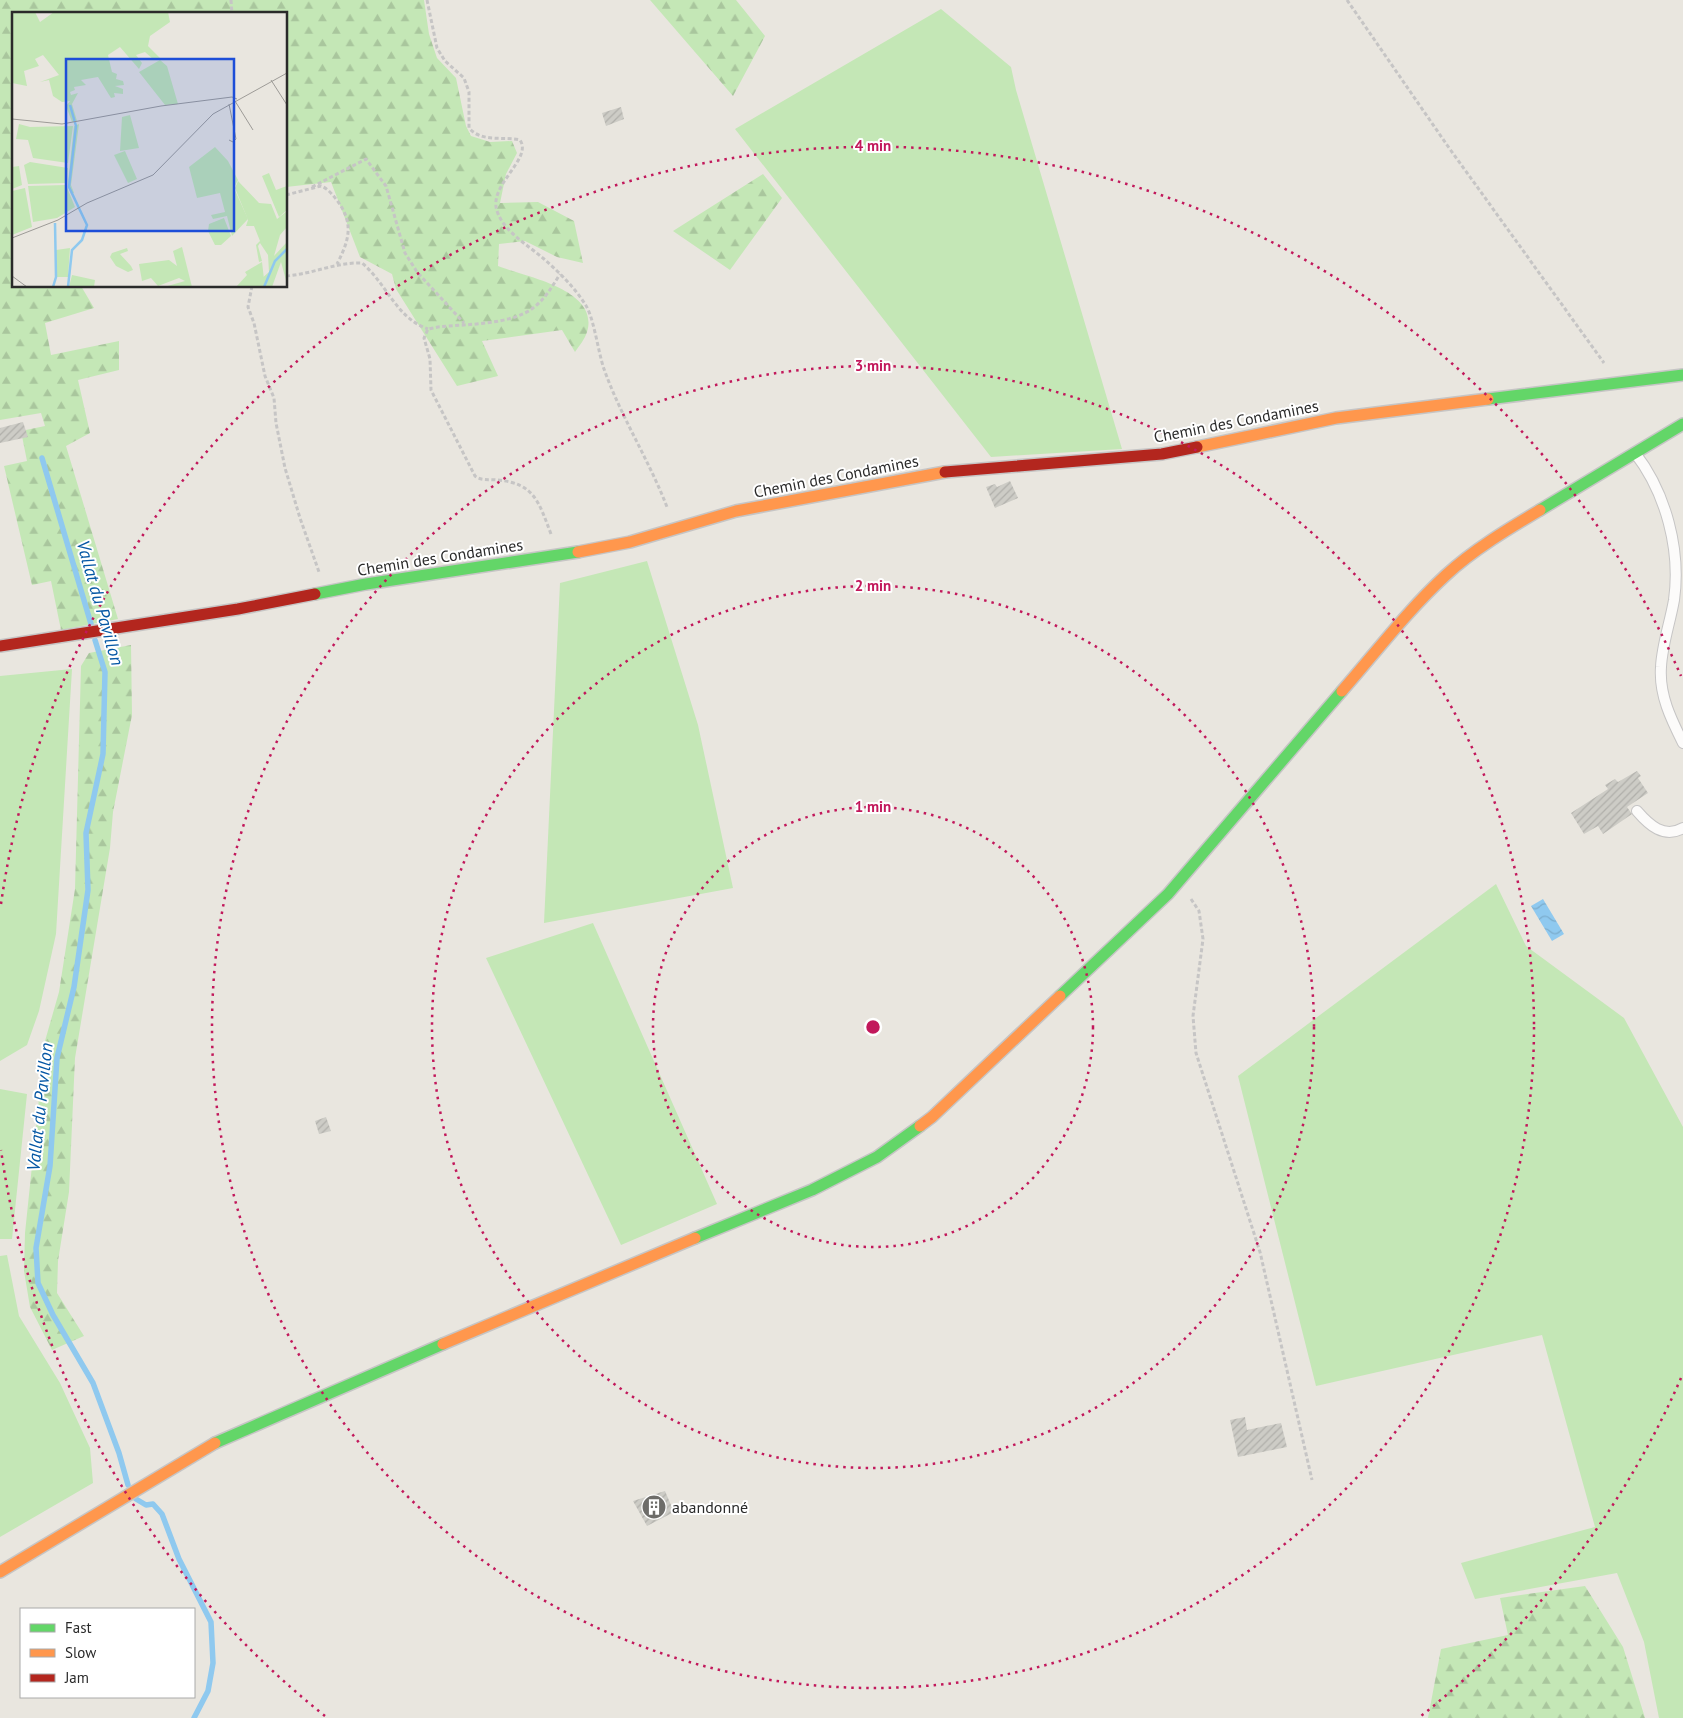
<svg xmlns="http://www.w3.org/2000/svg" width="1683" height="1718" font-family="'PT Sans',sans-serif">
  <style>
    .grass { fill: #c4e7b6 }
    .forest { fill: url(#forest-firs) }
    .water { fill: url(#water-waves) }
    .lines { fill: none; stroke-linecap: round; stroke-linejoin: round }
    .stream { stroke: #8fc9ef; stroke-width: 5.5 }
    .building { fill: url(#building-hatch) }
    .lane-casing { stroke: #c6c5c5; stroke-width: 12 }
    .fast-casing { stroke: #c6c5c5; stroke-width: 14 }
    .slow-casing { stroke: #c6c5c5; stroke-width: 14 }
    .jam-casing { stroke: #c6c5c5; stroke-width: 14 }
    .path { stroke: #c6c5c5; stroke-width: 3; stroke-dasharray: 4 2.5; stroke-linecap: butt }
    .lane { stroke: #fcfbfa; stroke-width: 10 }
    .fast { stroke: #63d668; stroke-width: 11 }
    .slow { stroke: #ff974d; stroke-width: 11 }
    .jam { stroke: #b3261e; stroke-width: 11 }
    .ring { fill: none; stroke: #c2185b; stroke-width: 2.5; stroke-dasharray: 2.5 5 }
    .labels { text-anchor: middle; stroke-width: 4; stroke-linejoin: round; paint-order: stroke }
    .street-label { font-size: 16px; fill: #2a2a2a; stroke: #fff }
    .poi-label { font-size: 16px; fill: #2a2a2a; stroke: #fff; text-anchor: start }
    .water-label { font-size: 18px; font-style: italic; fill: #0557a4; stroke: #fff }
    .inset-river { fill: none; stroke: #8fc9ef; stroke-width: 2.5 }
    .inset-road { fill: none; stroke: #9d9b97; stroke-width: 1 }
    .view { fill: #1d4ed8; fill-opacity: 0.15; stroke: #1d4ed8; stroke-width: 2.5 }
    .inset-edge { fill: none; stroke: #2a2a2a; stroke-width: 2.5 }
    .centre { fill: #c2185b; stroke: #fff; stroke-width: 2.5 }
    .ring-label { font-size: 15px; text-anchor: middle; font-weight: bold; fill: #c2185b; stroke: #fff; stroke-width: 4; stroke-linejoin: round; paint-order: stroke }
  </style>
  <defs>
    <pattern id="forest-firs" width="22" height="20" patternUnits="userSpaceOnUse" patternTransform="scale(1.25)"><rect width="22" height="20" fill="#c4e7b6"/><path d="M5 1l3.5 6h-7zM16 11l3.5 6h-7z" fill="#a9c69d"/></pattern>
    <pattern id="water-waves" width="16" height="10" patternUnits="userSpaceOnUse" patternTransform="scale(1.25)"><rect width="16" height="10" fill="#8fc9ef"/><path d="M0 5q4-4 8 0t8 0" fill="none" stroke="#7cadcd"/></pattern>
    <pattern id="building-hatch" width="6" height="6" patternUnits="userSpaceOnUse" patternTransform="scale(1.25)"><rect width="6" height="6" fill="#cdccc6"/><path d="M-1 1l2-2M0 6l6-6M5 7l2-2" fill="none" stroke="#b0afaa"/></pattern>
  </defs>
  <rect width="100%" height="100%" fill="#e9e6df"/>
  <path class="grass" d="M941 9 1011 67 1016 90 1122 449 991 457 735 129Z
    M647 561 698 725 733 888 544 923 560 583Z
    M72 669 56 934 39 1011 27 1045 0 1061V676Z
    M1496 884 1526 946 1624 1018 1683 1127V1718H1659L1644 1642 1617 1573 1475 1599 1461 1563 1595 1527 1542 1335 1316 1386 1238 1076Z
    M593 923 717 1204 621 1245 486 958Z
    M0 1089 27 1094 12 1239H0Z
    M7 1255 19 1316 60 1383 90 1448 93 1483 0 1537V1256Z"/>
  <path class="forest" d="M0 0H424L429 34 437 58 456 78 466 126 471 136 490 142 512 141 517 153 506 174 500 203 538 202 574 221 583 263 557 257 525 241 499 244 498 266C525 277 600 289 587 332 585 339 579 346 575 352L562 330 482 341 498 376 457 386 396 289 392 274 360 257 331 182 286 187V14H14V286H81L94 308 45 323 51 355 119 341V370L78 380 90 433 66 446 118 619 61 630 51 581 32 585 4 466 27 461 21 431 45 426 41 413 0 420Z
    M650 0H736L765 36 733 96Z
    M763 174 782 198 730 270 673 231Z
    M131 645 132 715 113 812 110 848 75 1058 69 1192 58 1261 57 1293 84 1336 52 1350 30 1307 24 1271 25 1233 45 1041 59 992 75 889 81 666 89 653Z
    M1585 1586 1623 1647 1645 1718H1428L1441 1649 1508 1635 1500 1598Z"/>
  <path class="water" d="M1543 899 1564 934 1552 941 1531 906Z"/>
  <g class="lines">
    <path class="stream" d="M42 458 91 624
      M95 640 105 672 103 754 86 833 88 890 74 987 57 1058 50 1166 36 1248 38 1283 53 1315 93 1383 119 1453 128 1485
      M136 1499 146 1505 153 1504 162 1514 179 1559 211 1622 213 1663 208 1691 194 1718"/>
  </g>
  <path class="building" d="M621 107 624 119 606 126 602 113Z
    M23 422 28 437 0 443V428Z
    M1010 481 1018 498 995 508 986 487 995 484 997 487Z
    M1637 771 1641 776 1638 778 1648 793 1627 807 1632 814 1603 834 1598 826 1584 834 1571 813 1608 789 1605 785 1615 779 1618 782Z
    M326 1117 331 1131 319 1134 315 1121Z
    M1245 1417 1247 1430 1281 1423 1287 1447 1238 1457 1230 1420Z
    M665 1491 674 1512 647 1526 633 1501Z"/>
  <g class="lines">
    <defs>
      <path id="lane" d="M1635 453C1666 493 1681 550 1674 600 1670 623 1662 645 1661 667 1659 695 1671 719 1683 743
        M1637 811C1649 825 1664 839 1683 828"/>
      <path id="fast" d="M1488 399 1683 375
        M1540 510 1683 424
        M315 594 366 584 578 552
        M1060 996 1168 894 1342 691
        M695 1238 812 1190 877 1157 920 1126
        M215 1443 443 1344"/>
      <path id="slow" d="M1197 447 1336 418 1488 399
        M578 552 630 542 736 511 945 472
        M1342 691C1376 652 1408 610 1446 575 1473 550 1508 529 1540 510
        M920 1126 932 1117 1060 996
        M443 1344 695 1238
        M0 1572 215 1443"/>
      <path id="jam" d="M945 472 1162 454 1197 447
        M0 646 238 609 315 594"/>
    </defs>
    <use href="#lane" class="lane-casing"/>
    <use href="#fast" class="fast-casing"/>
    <use href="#slow" class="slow-casing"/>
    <use href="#jam" class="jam-casing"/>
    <path class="path" d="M231 0 232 14
      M427 0 437 48 445 61 464 78 469 92V128C482 143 504 136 520 140 533 159 488 185 497 211 504 232 528 245 544 259 559 272 574 287 585 304 594 317 598 352 604 369 621 417 649 460 667 507
      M1347 0 1447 145 1604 363
      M312 187 366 159 386 186 405 253 417 272 464 323
      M286 195 321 186C327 188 332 194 336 199 354 222 350 239 337 264
      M286 276C313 274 336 262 362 263 387 284 396 318 428 329
      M252 286 248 307 254 323 265 376 274 398 276 423 285 468 300 518 319 572
      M551 534C539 503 535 483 497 480 489 479 481 481 475 476L431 390 430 359 424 338 428 329 438 327C466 324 511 325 533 308 545 299 552 287 560 274
      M1191 899 1199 911 1203 939 1193 1016 1196 1053 1260 1252 1312 1480"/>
    <use href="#lane" class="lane"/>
    <use href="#fast" class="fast"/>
    <use href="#slow" class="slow"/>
    <use href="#jam" class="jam"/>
  </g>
  <g class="ring">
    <circle cx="873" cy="1027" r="220"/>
    <circle cx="873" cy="1027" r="441"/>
    <circle cx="873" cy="1027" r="661"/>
    <path d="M1681 1378A881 881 0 0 1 1421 1716M325 1716A881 881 0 0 1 1 1150M1 904A881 881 0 0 1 1681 676"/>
  </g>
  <defs>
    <symbol id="building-disc" viewBox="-11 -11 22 22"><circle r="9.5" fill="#6d6c69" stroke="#fff"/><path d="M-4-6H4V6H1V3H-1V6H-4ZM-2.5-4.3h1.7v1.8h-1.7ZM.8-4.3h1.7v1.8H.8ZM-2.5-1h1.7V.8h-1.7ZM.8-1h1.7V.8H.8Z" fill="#fff"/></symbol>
  </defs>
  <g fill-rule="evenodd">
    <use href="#building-disc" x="640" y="1493" width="28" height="28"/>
  </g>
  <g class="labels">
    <g class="street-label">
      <text transform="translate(1236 421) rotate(-11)" y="6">Chemin des Condamines</text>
      <text transform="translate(836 476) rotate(-11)" y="6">Chemin des Condamines</text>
      <text transform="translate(440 557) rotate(-9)" y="6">Chemin des Condamines</text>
    </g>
    <g class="poi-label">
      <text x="672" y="1513">abandonné</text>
    </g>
    <g class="water-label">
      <text transform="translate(100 603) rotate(74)" y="6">Vallat du Pavillon</text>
      <text transform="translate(40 1107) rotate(-84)" y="6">Vallat du Pavillon</text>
    </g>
  </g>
  <g transform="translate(12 12)">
    <rect width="275" height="275" fill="#e9e6df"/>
    <path d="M148 48 155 54 166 92 153 93 127 60ZM118 103 127 136 108 139 110 105ZM7 112 18 115 61 114 56 151 21 146 16 128 4 127ZM203 135 216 149 226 168 222 176 236 207 220 224 215 204 201 207 199 203 213 200 208 181 185 186 177 155ZM113 139 125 167 116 171 102 143ZM18 150 56 156 55 171 16 172 12 153ZM7 154 10 173 0 177V155ZM257 161 264 178 275 174V198L267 205 250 164ZM54 173 63 195 45 206 21 210 16 174ZM13 176 20 215 0 223V179ZM170 235 180 275H152L173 269 167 266 146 274 139 266 130 269 127 252 157 248 165 254 161 239ZM58 236 56 265H44V238ZM250 250 252 267 240 275H224L235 263 233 260ZM60 263 83 268 82 275H57Z" fill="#c4e7b6"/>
    <path d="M0 0H23L28 10 42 0H156L158 10 138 24 136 34 148 46 142 48 133 40 124 43 130 51 127 57 108 35 96 43 100 60 105 62 104 67 111 69 112 73 103 74 111 77V82L102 81 103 85 99 86 86 65 69 68 74 73 62 75 63 78 58 80 59 83 66 81 60 92 65 109 60 110 54 94 58 89 50 90 41 84 37 68 28 70 47 63 31 43 23 47 27 54 12 59 15 74 0 71ZM67 112 59 173 62 181 59 182 56 170 62 114ZM226 169 247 191 259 192 265 207 275 199V215L268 223 262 244 275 230V272L269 250 260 275H240L257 260 256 243 248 231 246 234 250 249 247 250 244 233 248 229 242 214H234L236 208 223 176ZM212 206 219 224 209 233H203L196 219 197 212ZM115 236 116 239 108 242 119 254 121 258 116 260 104 254 98 245 100 241Z" fill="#c4e7b6"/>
    <path class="inset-river" d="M41 275 44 265 43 211M56 275 60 238 70 228 75 213 57 175 64 114 58 93M252 275 263 249 275 237"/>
    <path class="inset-road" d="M259 68 275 93M223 89 241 118M217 92 224 127 221 130 217 128M0 107 50 112 149 94 220 85 225 87M0 226 46 208 75 191 141 163 201 102 275 61M0 264 15 275"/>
    <path class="view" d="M54 47H222V219H54Z"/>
    <rect width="275" height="275" class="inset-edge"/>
  </g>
  <circle cx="873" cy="1027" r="8" class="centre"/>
  <g class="ring-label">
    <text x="873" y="151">4 min</text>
    <text x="873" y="371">3 min</text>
    <text x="873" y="591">2 min</text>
    <text x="873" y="812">1 min</text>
  </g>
  <rect x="20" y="1608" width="175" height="90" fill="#ffffff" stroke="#aaaaaa"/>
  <rect x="30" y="1624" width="25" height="8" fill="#63d668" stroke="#aaaaaa"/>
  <text x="65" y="1633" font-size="15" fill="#2a2a2a">Fast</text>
  <rect x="30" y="1649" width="25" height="8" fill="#ff974d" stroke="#aaaaaa"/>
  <text x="65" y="1658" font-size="15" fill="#2a2a2a">Slow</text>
  <rect x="30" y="1674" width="25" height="8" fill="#b3261e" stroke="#aaaaaa"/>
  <text x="65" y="1683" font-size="15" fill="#2a2a2a">Jam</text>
</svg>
